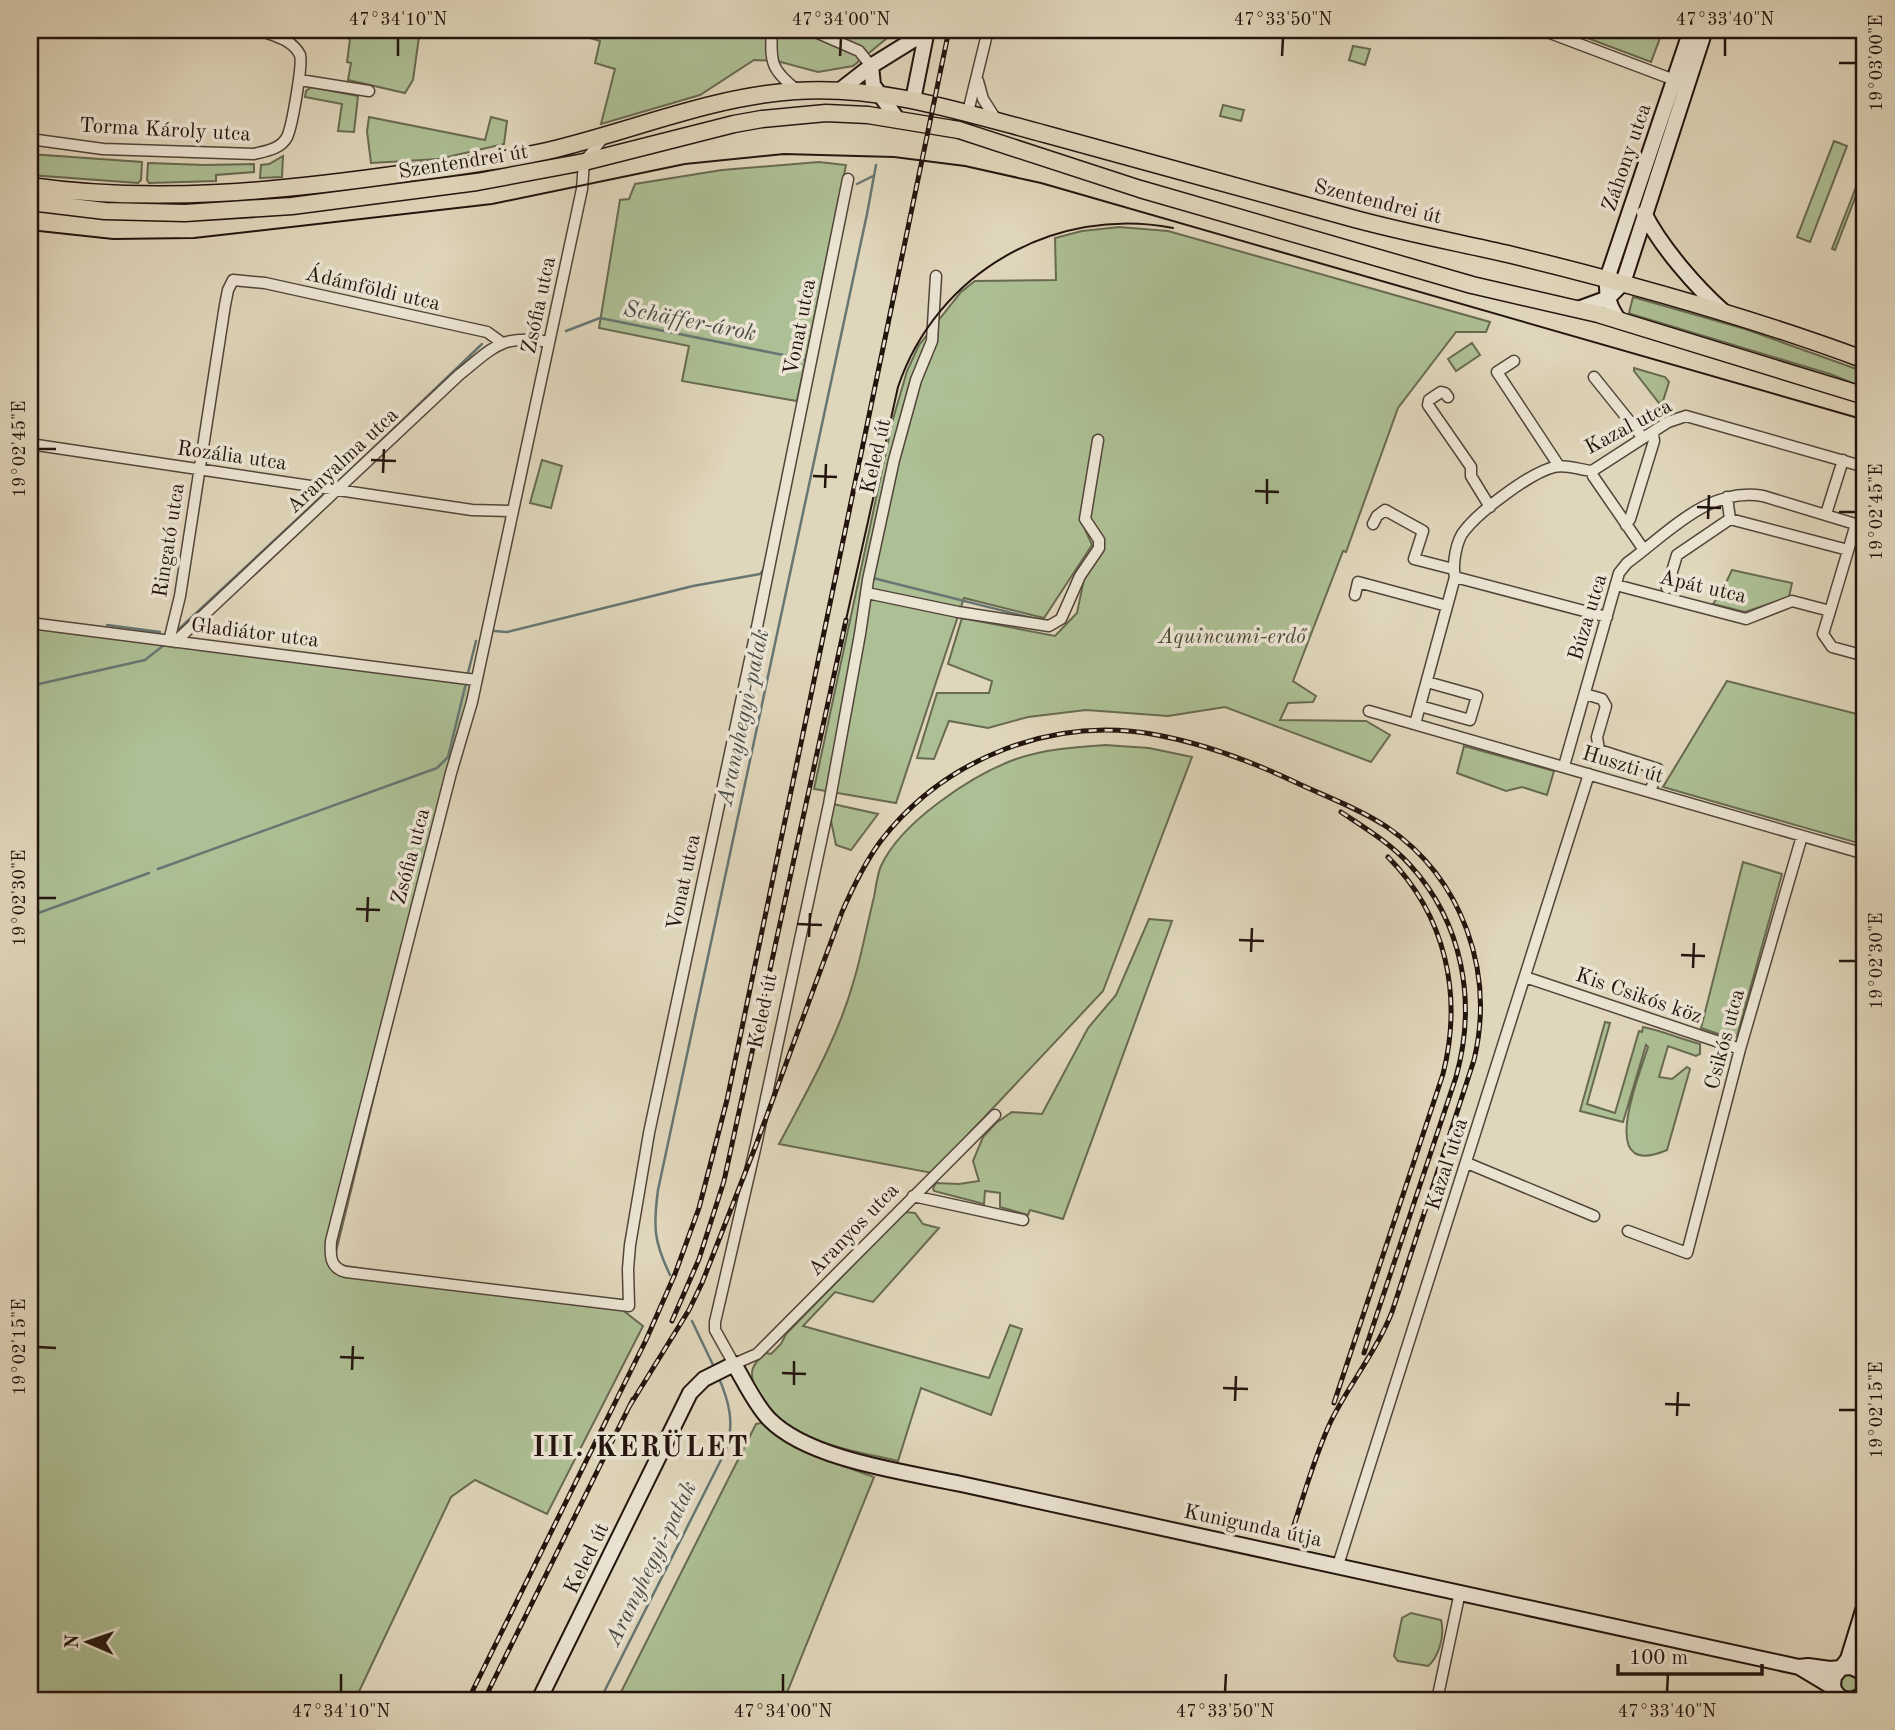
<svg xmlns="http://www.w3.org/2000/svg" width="1895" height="1730" font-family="'Old Standard TT',serif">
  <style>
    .green { fill: #adbf94; stroke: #686a51; stroke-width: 2 }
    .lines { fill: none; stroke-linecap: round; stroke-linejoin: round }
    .stream { stroke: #677673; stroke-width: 2.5 }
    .street-casing { stroke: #524439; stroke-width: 13 }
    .secondary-casing { stroke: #23140e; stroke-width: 18 }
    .primary-casing { stroke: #23140e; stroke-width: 19 }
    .street { stroke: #ebe4d3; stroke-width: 10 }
    .secondary { stroke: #ebe4d3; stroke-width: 14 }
    .primary { stroke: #e0d6bb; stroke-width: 16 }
    .tram { stroke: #23140e; stroke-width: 2 }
    .rail-casing { stroke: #23140e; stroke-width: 5 }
    .rail { stroke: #ebe4d3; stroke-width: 2.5; stroke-dasharray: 8; stroke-linecap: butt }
    .ticks { fill: none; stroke: #23140e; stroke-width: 2.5 }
    .labels { text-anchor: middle; stroke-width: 7; stroke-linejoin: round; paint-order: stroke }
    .street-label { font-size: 21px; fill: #23140e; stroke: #ebe4d3 }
    .park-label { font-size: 21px; font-style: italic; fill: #4c4736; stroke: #ebe4d3 }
    .water-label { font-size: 23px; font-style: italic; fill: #4b4d49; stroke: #ebe4d3 }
    .district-label { font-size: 28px; font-weight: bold; letter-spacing: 2px; fill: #23140e; stroke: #ebe4d3 }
    .neatline { fill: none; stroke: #23140e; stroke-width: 2.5 }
    .ticks-label { font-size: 18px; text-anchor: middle; fill: #23140e }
  </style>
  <rect width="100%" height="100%" fill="#e0d6bb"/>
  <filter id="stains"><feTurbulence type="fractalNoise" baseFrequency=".00286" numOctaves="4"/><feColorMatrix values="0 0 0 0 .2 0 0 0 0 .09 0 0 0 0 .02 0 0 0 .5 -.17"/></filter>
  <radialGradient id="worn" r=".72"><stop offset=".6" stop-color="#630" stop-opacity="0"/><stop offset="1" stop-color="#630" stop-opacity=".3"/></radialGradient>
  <path class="green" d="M348 30H420L413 80 405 93 348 80 351 63 347 62 350 39 347 38Z
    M578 30H897L853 66 818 72 777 61 754 60 700 95 601 124 615 69 595 63 600 41 577 34Z
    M1566 30H1663L1651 62Z
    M1353 46 1370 49 1365 65 1349 60Z
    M311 87 358 96 354 132 338 131 342 104 305 97 306 91Z
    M1223 105 1244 110 1241 121 1220 116Z
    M369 117 485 140 491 117 507 121 504 144 439 159 371 163 367 131Z
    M1834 141 1847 146 1810 242 1797 237Z
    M30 154 142 162 141 180 138 183 30 175Z
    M283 156 282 177 260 178 261 165 269 164Z
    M819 162 846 165 797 401 682 381 689 346 599 328 620 200 629 199 635 184 722 170Z
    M148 163 205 165 254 164V172L216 175V181L149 183 147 180Z
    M1865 164V172L1835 250 1832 249Z
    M1119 227 1168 231 1490 322 1486 332H1456L1398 408 1346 552 1343 551 1293 681 1316 696 1313 702 1288 703 1280 720 1366 721 1390 735 1371 762 1225 707 1168 716 1086 710 1028 717 988 728 949 721 934 759 917 758 937 693H989L992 681 948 664 962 618 1055 636 1077 613 1083 584 1081 580 1102 544 1081 520 1092 545 1044 618 964 598 896 803 814 789 893 419 907 371 919 345 961 292 975 281 1056 280 1055 238 1082 231Z
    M1633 297 1745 329 1865 372V388L1830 374 1631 314 1629 313Z
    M1472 343 1480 355 1456 371 1448 359Z
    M1634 368 1665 377 1669 382 1663 401 1659 403 1634 371Z
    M542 460 562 466 551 508 530 503Z
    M1732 570 1792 583 1789 597 1745 612 1713 604 1723 589Z
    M30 623 476 680 333 1264 522 1294 616 1305 643 1326 547 1514 475 1480 451 1497 355 1700H30Z
    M1727 681 1865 716V845L1663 787Z
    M1105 745 1149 748 1192 757 1103 991 932 1173 779 1144C807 1091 838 1038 854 980 862 953 867 925 874 897 876 887 877 875 881 866 901 822 972 775 1016 759 1044 749 1076 747 1105 745Z
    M1464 746 1554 771 1547 795 1522 787 1506 791 1457 773Z
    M833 804 878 814 851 850 836 845 830 816Z
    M1743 862 1782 874 1737 1036 1733 1039 1701 1028Z
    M1149 919 1172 921 1063 1219 1030 1210 1028 1215 1000 1207V1193L985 1191 984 1204 934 1191 933 1188 936 1183 959 1184 979 1181 973 1161 983 1137 996 1123 1012 1112 1042 1114 1088 1028 1116 995Z
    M1605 1022 1610 1023 1587 1104 1615 1113 1639 1031 1642 1032 1643 1027C1663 1031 1681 1039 1700 1044V1054L1696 1056 1668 1046 1659 1077 1672 1079 1687 1067 1690 1069 1667 1150C1595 1181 1639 1077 1648 1047L1646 1045 1623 1122 1580 1111Z
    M905 1212 915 1213 923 1224 939 1228 873 1302 835 1292 803 1326 989 1378 1010 1325 1022 1329 991 1415 921 1388 898 1461C851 1450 777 1440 756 1390 748 1372 752 1364 766 1353L771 1354 781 1344 786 1334Z
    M767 1422 793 1445 807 1453 874 1477 784 1700H617L756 1424Z
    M1411 1613 1441 1620C1445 1635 1439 1657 1428 1666L1398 1661 1394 1656 1402 1618Z
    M1840 1683a9 9 0 1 1 18 0a9 9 0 1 1-18 0Z"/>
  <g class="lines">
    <path class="stream" d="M857 184 873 176
      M566 331 600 318 808 360
      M337 483 482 344
      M873 578 1040 620
      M107 625 160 632
      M179 629 323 495
      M494 631 507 632 693 586 760 574 764 569
      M468 673 476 641
      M30 686 145 660 164 645
      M158 869 437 768 448 757 466 683
      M30 916 149 873
      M670 1275C654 1242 653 1227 658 1190L867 214 876 165
      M692 1321 714 1367
      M600 1700 726 1450C735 1423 729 1401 718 1376"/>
    <defs>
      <path id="street" d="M772 30C770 62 771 70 797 90
        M811 30 859 51 871 66
        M1542 30 1677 81
        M300 80 369 91
        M978 81 983 99 997 121
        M968 112 988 30
        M603 138 584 162 582 189 472 702 451 773 331 1241C330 1256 330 1268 346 1272L629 1306 628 1269 630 1245 649 1133 758 622 848 179
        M30 139 103 149 254 154C266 151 281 149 287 137 292 127 303 64 300 55 292 39 274 36 259 30
        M936 276 932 341 916 380 894 460 868 580 860 634 829 804 756 1145 715 1322V1330L734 1364 757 1354 995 1115
        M1514 361 1497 372 1559 466
        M1594 377 1643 438
        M1448 397 1445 393 1441 392 1429 400 1428 405 1471 467V476L1490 507
        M30 444 472 510 512 511
        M1592 471 1593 476 1644 550
        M1727 497 1730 519
        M1826 514 1843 460
        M1373 524 1377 516 1385 510 1423 531 1414 559 1453 569
        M1626 525 1630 519 1654 441 1653 433
        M1455 577 1607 617
        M1616 585 1746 619 1792 601 1830 611 1823 634 1832 647 1865 656
        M1667 588 1677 555 1730 519 1848 550
        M867 593 958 612 1049 626 1061 619 1080 576 1099 548V540L1085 519 1098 440
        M1355 595 1358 582 1447 606
        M1830 611 1856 524
        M30 623 476 680
        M169 641 180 596 225 305 228 290 233 280 265 283 487 332 501 342
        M175 642 459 375C495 346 502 334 549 342
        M1585 694 1602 699 1606 706 1597 737 1599 750 1658 769 1650 792
        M1420 706 1470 720 1477 696 1427 682
        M1369 711 1865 854
        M1415 724 1455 577C1452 565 1456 540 1465 530 1480 511 1530 473 1554 467 1566 464 1580 470 1592 471L1668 422 1686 416 1865 467
        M1564 766 1619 573 1627 563C1667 534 1709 486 1763 496L1865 527
        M1525 977 1740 1049
        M1467 1163 1594 1216
        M913 1196 1023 1220
        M1628 1231 1687 1253 1740 1049 1802 836
        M1338 1565 1589 774
        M1437 1700 1460 1592"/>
      <path id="secondary" d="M871 66 873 85 898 120
        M839 91 871 66 913 40 922 30
        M913 100 927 30
        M1644 213C1661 247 1696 287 1724 312
        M1578 309 1608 298 1623 283 1705 30
        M1619 320C1609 307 1606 295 1607 279L1691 30
        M1799 1667 1829 1685 1841 1698 1851 1700 1859 1697
        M1864 1675 1861 1657 1864 1630
        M539 1700 690 1393 704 1379 734 1364C745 1382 754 1403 769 1419 809 1460 906 1472 961 1484L1799 1667 1808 1666 1830 1669 1851 1667 1862 1672
        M1837 1700 1833 1685 1834 1677 1848 1659 1865 1604"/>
      <path id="primary" d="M30 186C155 204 282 191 407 173 453 167 501 161 547 151 629 132 709 97 795 91 881 85 962 112 1045 134 1148 162 1252 191 1355 219 1407 233 1460 243 1512 255 1631 284 1750 317 1865 360
        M30 202 105 211 185 213 292 206 477 182 584 162 734 124 762 119 826 113 868 115 959 130 1140 189 1472 285 1598 314 1865 396"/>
    </defs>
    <use href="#street" class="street-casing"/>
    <use href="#secondary" class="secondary-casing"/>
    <use href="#primary" class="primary-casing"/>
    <use href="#street" class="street"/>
    <use href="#secondary" class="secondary"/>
    <use href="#primary" class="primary"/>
    <path class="tram" d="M30 230 113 239 194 238 492 204 685 164 784 154 894 157 965 166 1041 183 1865 420
      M846 620 898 387C936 273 1055 205 1173 228"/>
    <defs>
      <path id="rail" d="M1341 812C1365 828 1390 843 1410 865 1463 923 1477 1002 1456 1077L1364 1353
        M672 1321 699 1259 724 1181 846 620
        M1334 1403 1443 1074C1463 995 1446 916 1388 857
        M629 1407 689 1310 702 1283 756 1145 842 912C853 887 864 864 880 842 944 758 1054 715 1157 735 1205 744 1253 762 1297 783 1327 797 1360 809 1387 827 1463 879 1495 972 1474 1060L1392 1312C1376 1352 1350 1383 1331 1421 1315 1455 1305 1492 1293 1528
        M468 1700 646 1340 675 1274 699 1208 727 1100 949 30
        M484 1700 633 1399"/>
    </defs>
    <use href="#rail" class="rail-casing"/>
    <use href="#rail" class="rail"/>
  </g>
  <path class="ticks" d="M398 56V38M840 56 841 38M1282 56 1283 38M1725 56V38M1839 63H1856M38 449H56M371 460 396 461M383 473 384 449M813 476 837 477M825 488 826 464M1255 491 1279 492M1267 504V479M1697 507 1721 508M1839 512H1856M1708 519 1709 495M38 898H56M356 909 380 910M367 922 368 897M797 924 822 925M809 937 810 913M1239 940 1264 941M1251 952 1252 928M1681 955 1705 956M1839 961H1856M1693 968 1694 943M38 1347 56 1348M340 1357 364 1358M352 1370 353 1346M782 1373 806 1374M794 1385V1361M1223 1388 1248 1389M1235 1401 1236 1376M1665 1404 1690 1405M1839 1410H1856M1677 1416 1678 1392M341 1692V1674M783 1692V1674M1225 1692 1226 1674M1667 1692 1668 1674"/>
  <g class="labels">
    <g class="street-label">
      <text transform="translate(165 129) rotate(3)" y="7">Torma Károly utca</text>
      <text transform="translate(1626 157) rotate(-71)" y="7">Záhony utca</text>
      <text transform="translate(463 161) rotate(-9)" y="7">Szentendrei út</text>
      <text transform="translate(1378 201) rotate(14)" y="7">Szentendrei út</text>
      <text transform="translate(373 288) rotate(13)" y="7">Ádámföldi utca</text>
      <text transform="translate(538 305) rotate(-78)" y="7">Zsófia utca</text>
      <text transform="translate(799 327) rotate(-79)" y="7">Vonat utca</text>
      <text transform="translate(1628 426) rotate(-28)" y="7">Kazal utca</text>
      <text transform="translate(232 455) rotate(8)" y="7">Rozália utca</text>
      <text transform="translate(875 456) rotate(-77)" y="7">Keled út</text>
      <text transform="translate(342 460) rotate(-43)" y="7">Aranyalma utca</text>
      <text transform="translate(168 540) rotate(-81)" y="7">Ringató utca</text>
      <text transform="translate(1703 586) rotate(13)" y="7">Apát utca</text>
      <text transform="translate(1587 617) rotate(-73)" y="7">Búza utca</text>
      <text transform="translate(255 632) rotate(7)" y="7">Gladiátor utca</text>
      <text transform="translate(1623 764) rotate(17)" y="7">Huszti út</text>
      <text transform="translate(410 856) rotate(-75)" y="7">Zsófia utca</text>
      <text transform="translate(683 882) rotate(-78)" y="7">Vonat utca</text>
      <text transform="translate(1639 995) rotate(19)" y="7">Kis Csikós köz</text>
      <text transform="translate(762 1011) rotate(-78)" y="7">Keled út</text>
      <text transform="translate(1724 1039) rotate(-75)" y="7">Csikós utca</text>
      <text transform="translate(1446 1164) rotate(-72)" y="7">Kazal utca</text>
      <text transform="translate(853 1229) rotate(-46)" y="7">Aranyos utca</text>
      <text transform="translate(1253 1525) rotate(12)" y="7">Kunigunda útja</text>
      <text transform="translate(586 1558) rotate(-64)" y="7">Keled út</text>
    </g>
    <g class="park-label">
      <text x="1232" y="643">Aquincumi-erdő</text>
    </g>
    <g class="water-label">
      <text transform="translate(690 320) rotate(11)" y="8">Schäffer-árok</text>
      <text transform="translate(742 717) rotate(-78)" y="8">Aranyhegyi-patak</text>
      <text transform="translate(650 1563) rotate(-64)" y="8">Aranyhegyi-patak</text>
    </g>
    <g class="district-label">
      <text x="641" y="1456">III. KERÜLET</text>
    </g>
  </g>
  <rect width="1895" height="1730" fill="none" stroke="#e0d6bb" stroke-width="77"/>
  <g transform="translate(88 1642) rotate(272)" stroke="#ebe4d3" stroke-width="5" paint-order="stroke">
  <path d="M0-5L12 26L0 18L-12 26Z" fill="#23140e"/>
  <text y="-10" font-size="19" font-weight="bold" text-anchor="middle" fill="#23140e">N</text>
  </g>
  <path d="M1618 1664v10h144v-10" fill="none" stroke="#23140e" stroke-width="3.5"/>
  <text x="1629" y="1664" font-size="21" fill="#23140e" stroke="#ebe4d3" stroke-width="5" paint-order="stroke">100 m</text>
  <rect x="38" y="38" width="1818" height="1654" class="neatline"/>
  <g class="ticks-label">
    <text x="398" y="25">47°34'10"N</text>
    <text x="841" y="25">47°34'00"N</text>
    <text x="1283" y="25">47°33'50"N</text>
    <text x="1725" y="25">47°33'40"N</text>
    <text transform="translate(1876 63) rotate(-90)" y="6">19°03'00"E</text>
    <text transform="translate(19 449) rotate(-90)" y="6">19°02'45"E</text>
    <text transform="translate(1876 512) rotate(-90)" y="6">19°02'45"E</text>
    <text transform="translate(19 898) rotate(-90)" y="6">19°02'30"E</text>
    <text transform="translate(1876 961) rotate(-90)" y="6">19°02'30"E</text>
    <text transform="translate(19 1347) rotate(-90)" y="6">19°02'15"E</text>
    <text transform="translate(1876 1410) rotate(-90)" y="6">19°02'15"E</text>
    <text x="341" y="1717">47°34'10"N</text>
    <text x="783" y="1717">47°34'00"N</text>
    <text x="1225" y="1717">47°33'50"N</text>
    <text x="1667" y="1717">47°33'40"N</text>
  </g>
  <rect width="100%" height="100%" filter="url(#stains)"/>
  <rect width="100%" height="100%" fill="url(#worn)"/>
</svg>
